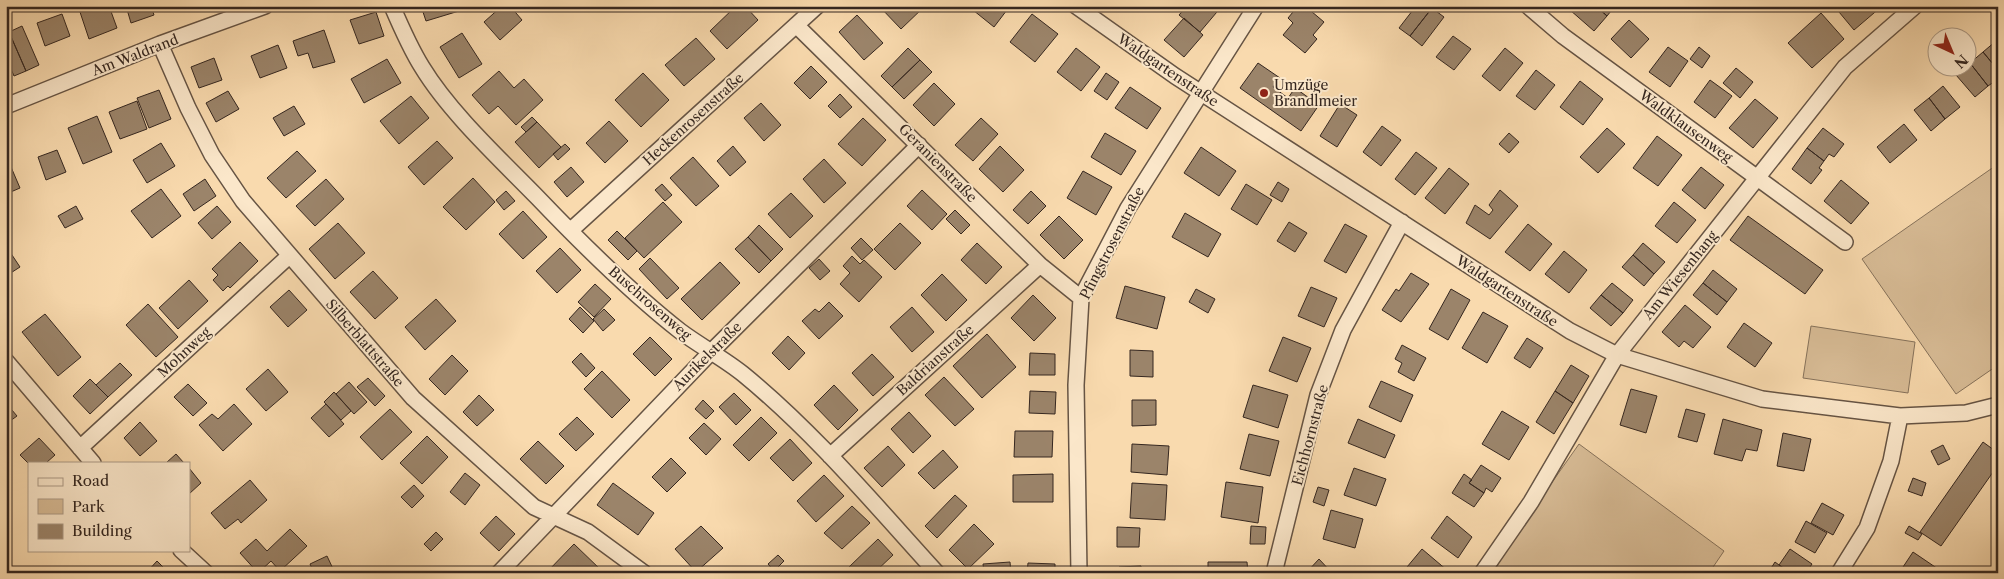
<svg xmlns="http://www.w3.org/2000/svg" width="2004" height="579" font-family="'Libre Caslon Text',serif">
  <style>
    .green { fill: #d8bc96; stroke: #86725b }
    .building { fill: #9b846a; stroke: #352720 }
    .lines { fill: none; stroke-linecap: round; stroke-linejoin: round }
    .minor-casing { stroke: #665444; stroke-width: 18 }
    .minor { stroke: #fbe7ca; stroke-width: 15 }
    .poi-dot { fill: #8f2418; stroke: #fbe7ca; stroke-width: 2 }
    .labels { text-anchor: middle; stroke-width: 4; stroke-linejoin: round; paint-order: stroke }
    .street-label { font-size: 14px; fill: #352720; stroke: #fbe7ca }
    .poi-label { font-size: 14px; fill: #352720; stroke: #fbe7ca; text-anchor: start }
  </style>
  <rect width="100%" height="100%" fill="#f9daae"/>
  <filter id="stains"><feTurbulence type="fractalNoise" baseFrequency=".004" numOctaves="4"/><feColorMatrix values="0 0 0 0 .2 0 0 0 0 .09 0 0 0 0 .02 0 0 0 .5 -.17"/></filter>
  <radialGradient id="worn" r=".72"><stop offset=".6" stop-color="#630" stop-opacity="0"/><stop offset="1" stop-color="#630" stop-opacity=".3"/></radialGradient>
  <path class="green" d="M1998 164V365L1956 394 1862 259Z
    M1811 326 1915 342 1908 393 1803 378Z
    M1579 444 1724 551 1709 573H1488Z"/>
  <path class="building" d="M78 6H109L117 28 89 39Z
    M126 6H151L154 15 131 23Z
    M421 6H458L459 11 426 21Z
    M502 6H510L522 20 500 40 484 22Z
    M736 6H745L758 20 727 49 710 31Z
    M879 6H925L901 29Z
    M968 6H1010L994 27Z
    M1187 6H1222L1200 32 1179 15Z
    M1298 6H1305L1324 22 1313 35 1317 39 1305 53 1283 35 1293 23 1288 18Z
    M1416 6 1432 8 1410 36 1399 28Z
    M1573 6H1596L1607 16 1594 31 1570 10Z
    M1596 6H1615L1607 16Z
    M1834 6H1880L1881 7 1854 30Z
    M1432 8 1444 17 1422 46 1410 36Z
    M376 12 384 36 359 44 350 20Z
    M1821 13 1844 39 1812 68 1788 43Z
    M62 14 70 36 45 46 37 23Z
    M1032 14 1058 34 1035 62 1010 42Z
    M857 15 883 43 864 60 839 32Z
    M1184 18 1203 35 1184 57 1164 40Z
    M1629 20 1649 39 1631 58 1611 39Z
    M22 26 39 65 26 71 9 32Z
    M324 30 335 62 313 68 308 53 298 56 293 41Z
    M9 32 26 71 14 76 6 57V33Z
    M462 33 482 64 459 78 440 47Z
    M1453 36 1471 49 1454 70 1436 57Z
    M696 38 715 59 684 86 665 65Z
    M1996 41 1998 43V70L1983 52Z
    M278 45 287 68 260 78 251 56Z
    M1668 47 1688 61 1670 87 1649 72Z
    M1699 47 1710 56 1702 68 1690 59Z
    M908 48 920 60 892 87 881 76Z
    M1076 48 1100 67 1081 91 1057 72Z
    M1505 48 1523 63 1500 91 1482 76Z
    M1983 52 1998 70V79L1988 86 1970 63Z
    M214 58 222 80 199 88 191 67Z
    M387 59 401 83 364 103 351 79Z
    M920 60 932 72 904 99 892 87Z
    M1258 63 1280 78 1273 87 1288 98 1295 88 1319 105 1301 131 1240 88Z
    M1970 63 1988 86 1975 97 1956 75Z
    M811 66 827 82 810 99 794 83Z
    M1736 68 1753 82 1740 98 1723 83Z
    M1536 70 1555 85 1535 110 1516 96Z
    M499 71 514 88 524 79 543 100 516 125 498 106 489 114 472 95Z
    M643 73 669 100 641 127 615 100Z
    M1106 73 1119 82 1107 100 1094 91Z
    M1710 80 1732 96 1715 118 1694 102Z
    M1580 81 1603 99 1583 125 1560 107Z
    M934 83 955 104 934 126 913 105Z
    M1943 86 1960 107 1945 119 1929 98Z
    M1130 87 1161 108 1147 129 1115 108Z
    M159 90 171 119 149 128 137 98Z
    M228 91 239 109 216 122 206 103Z
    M840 94 852 107 840 118 828 106Z
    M411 96 429 118 399 144 380 121Z
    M1929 98 1945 119 1931 131 1914 110Z
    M1755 99 1778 118 1753 148 1729 128Z
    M137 101 147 129 120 139 109 112Z
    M761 103 781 125 764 141 744 118Z
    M1340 104 1357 115 1337 147 1320 136Z
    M294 106 305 124 284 136 273 118Z
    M97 116 112 152 83 164 68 128Z
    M532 117 537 122 526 132 521 127Z
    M863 118 886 140 862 166 838 144Z
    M981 118 998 134 973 161 955 145Z
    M609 121 628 141 605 163 586 143Z
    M537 122 561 147 539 168 515 142Z
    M1904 124 1917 140 1890 163 1877 147Z
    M1382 126 1401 140 1381 166 1363 152Z
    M1607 128 1625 144 1598 173 1580 157Z
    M1823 128 1844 144 1834 157 1829 154 1824 161 1807 148Z
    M1105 133 1136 151 1121 175 1091 157Z
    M1509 133 1519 142 1509 153 1499 144Z
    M1657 136 1682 155 1658 186 1633 168Z
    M437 141 453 158 424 185 408 167Z
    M161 143 175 166 147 183 133 160Z
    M565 144 570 149 558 160 553 154Z
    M733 146 746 162 730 176 717 161Z
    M1000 146 1024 170 1003 192 979 169Z
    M1201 147 1236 171 1219 196 1184 173Z
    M1807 148 1824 161 1819 168 1822 170 1811 184 1792 169Z
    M57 150 66 172 46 180 38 157Z
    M297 151 316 171 286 198 267 178Z
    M1416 152 1437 168 1415 195 1395 179Z
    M693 157 719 186 696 206 670 178Z
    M824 159 846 183 824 203 803 179Z
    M11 167 20 188 6 194V169Z
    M571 167 584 182 567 197 554 182Z
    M1701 167 1724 185 1705 209 1682 190Z
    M1449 168 1469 184 1445 214 1425 198Z
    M1083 171 1112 187 1096 215 1067 198Z
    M473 178 495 202 466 230 443 207Z
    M205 179 216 196 194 211 183 194Z
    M326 179 344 199 315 226 296 206Z
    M1841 180 1869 203 1851 224 1824 201Z
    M1278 182 1289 189 1282 202 1270 195Z
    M662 184 672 195 665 201 655 190Z
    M1246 184 1272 200 1257 225 1231 209Z
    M161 189 181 216 152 238 131 211Z
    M922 190 947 214 932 230 907 206Z
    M1500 190 1518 206 1490 239 1466 223 1475 205 1489 215 1493 210 1489 205Z
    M506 191 515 201 504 210 496 200Z
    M1031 191 1046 206 1028 224 1013 210Z
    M791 193 813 216 790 238 768 214Z
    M663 202 682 222 644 258 625 238Z
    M1674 202 1696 220 1677 243 1655 226Z
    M76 206 83 219 65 228 58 216Z
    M217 206 231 222 212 239 198 223Z
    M955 210 970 225 961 234 946 219Z
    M523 211 547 237 523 259 499 234Z
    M1185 213 1221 234 1208 257 1172 237Z
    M1059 216 1083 240 1064 259 1040 235Z
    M1748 216 1823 270 1805 294 1730 240Z
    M1289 222 1307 233 1295 252 1277 241Z
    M338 223 365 253 335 279 309 249Z
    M900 223 921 243 895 270 874 249Z
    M1345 224 1367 236 1346 273 1324 261Z
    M1528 224 1552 244 1530 271 1505 252Z
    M759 225 783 249 771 261 748 237Z
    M617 231 637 251 628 260 608 240Z
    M748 237 771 261 759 273 735 249Z
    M861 238 873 250 862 260 851 248Z
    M240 242 258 261 230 288 228 286 223 291 213 280 218 275 212 269Z
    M977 243 1002 267 986 284 961 260Z
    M1643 243 1665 262 1654 274 1633 255Z
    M6 246 20 267 6 276Z
    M560 248 581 270 557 293 536 271Z
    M1564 251 1587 270 1569 293 1545 274Z
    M1633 255 1654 274 1644 286 1622 267Z
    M852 256 860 264 864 260 882 277 859 302 840 284 850 273 843 266Z
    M650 258 679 288 667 299 639 269Z
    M819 259 830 271 820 280 809 268Z
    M720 262 740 283 702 320 681 299Z
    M1713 270 1737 289 1727 302 1703 283Z
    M373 271 398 298 375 319 350 292Z
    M1411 273 1429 284 1401 322 1382 310 1396 289 1399 291Z
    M942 274 967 300 946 321 921 295Z
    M189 280 208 301 178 329 159 308Z
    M1612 283 1633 300 1623 313 1601 295Z
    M1703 283 1727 302 1717 315 1693 295Z
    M595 284 611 299 594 317 578 302Z
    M1125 286 1165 297 1157 329 1116 318Z
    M1311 287 1337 298 1324 327 1298 316Z
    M1196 289 1215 299 1208 313 1189 302Z
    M1451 289 1470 300 1448 340 1429 329Z
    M289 290 307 310 288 327 270 307Z
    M1033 295 1056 318 1034 341 1011 318Z
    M1601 295 1623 313 1611 326 1590 308Z
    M436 299 456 321 425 350 405 327Z
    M829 302 843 316 819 339 802 321 815 309 819 312Z
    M148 304 178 337 156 357 126 325Z
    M1685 305 1711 327 1693 348 1684 341 1679 347 1662 332Z
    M580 307 594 321 583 333 569 319Z
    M912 307 934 332 912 352 890 327Z
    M604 309 615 320 603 331 593 319Z
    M1483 312 1508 326 1487 363 1462 348Z
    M45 314 81 357 58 376 22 332Z
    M1744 323 1772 343 1755 367 1727 347Z
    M987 334 1016 367 982 398 953 366Z
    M788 336 805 353 789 370 772 353Z
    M650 337 672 359 655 376 633 354Z
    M1283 337 1311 348 1297 382 1269 371Z
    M1527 338 1543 348 1530 368 1514 358Z
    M1402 345 1426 358 1414 381 1398 372 1402 363 1395 359Z
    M1130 350 1153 351V377L1130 376Z
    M581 353 595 368 586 377 572 362Z
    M1030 353 1055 354V375H1029Z
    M872 354 894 377 873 396 852 373Z
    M452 355 468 371 445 395 429 379Z
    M120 363 132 375 108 397 96 385Z
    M1571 365 1589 376 1573 403 1555 391Z
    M268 369 288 392 266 411 246 389Z
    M602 371 630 400 612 418 584 389Z
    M944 377 974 409 955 426 925 395Z
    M368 378 385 396 375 406 357 387Z
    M90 379 108 397 90 414 73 396Z
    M1381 381 1413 395 1401 422 1369 407Z
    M349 382 367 402 354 414 336 394Z
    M188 384 207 403 193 416 174 397Z
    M834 385 858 410 838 430 814 405Z
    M1253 385 1288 395 1278 428 1243 417Z
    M1631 389 1657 396 1646 433 1620 425Z
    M1030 391 1056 392 1055 414 1029 413Z
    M1555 391 1573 403 1554 434 1536 422Z
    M334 392 351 411 341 420 324 402Z
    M734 393 751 410 736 425 719 407Z
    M479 395 494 410 477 426 463 412Z
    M703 400 714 411 706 419 695 409Z
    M1132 400H1156V425L1132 426Z
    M6 403 17 416 6 424Z
    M234 404 252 424 223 451 199 425 212 414 218 419Z
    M326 404 344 424 329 437 311 418Z
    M390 409 412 432 382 460 360 437Z
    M1686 409 1705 414 1697 442 1678 437Z
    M1502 411 1529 427 1509 460 1482 444Z
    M909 412 931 436 913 453 891 429Z
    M577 417 594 434 576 451 559 434Z
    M761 417 777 433 749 461 733 445Z
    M1358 419 1395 435 1385 458 1348 443Z
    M1723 419 1762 430 1757 451 1746 449 1742 461 1714 454Z
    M140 422 157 441 140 456 124 438Z
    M704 423 721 439 706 455 689 438Z
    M1015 431H1053L1052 457H1014Z
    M1783 433 1811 439 1804 471 1777 466Z
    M1249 434 1279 441 1270 476 1240 469Z
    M427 436 448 457 422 484 400 463Z
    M39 438 55 455 46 463 29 464 20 455Z
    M790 439 812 463 793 481 770 458Z
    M538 441 564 466 546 484 520 459Z
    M1983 442 1998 453V465L1941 546 1920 532Z
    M1132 444 1169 446 1167 475 1131 472Z
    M1943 445 1950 459 1938 465 1931 451Z
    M888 446 905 465 882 487 864 468Z
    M943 450 958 467 934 489 918 473Z
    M176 454 184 463H166Z
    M671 458 686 473 667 492 652 477Z
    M1481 465 1501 478 1492 492 1486 488 1484 493 1469 483Z
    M189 468 201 483 189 494Z
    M1354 468 1386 479 1376 506 1344 495Z
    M465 473 480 485 465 505 450 492Z
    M1053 474V502H1013V475Z
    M1464 474 1472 480 1469 483 1484 493 1474 507 1452 493Z
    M824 475 844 496 816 522 797 501Z
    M1913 478 1926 483 1922 496 1908 491Z
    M250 480 267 500 241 523 238 519 225 529 211 513Z
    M1226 482 1263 487 1258 523 1221 517Z
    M613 483 654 513 638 535 597 505Z
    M1132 483 1167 485 1165 520 1130 518Z
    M414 485 424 496 412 508 401 497Z
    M1318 487 1329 490 1324 506 1313 502Z
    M955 495 967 506 937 538 925 526Z
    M1822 503 1844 515 1833 535 1811 523Z
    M852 506 870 523 842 549 824 533Z
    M1331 510 1363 519 1355 548 1323 539Z
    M496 516 515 534 499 551 480 533Z
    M1447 516 1472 537 1458 558 1431 538Z
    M1806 521 1827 533 1815 553 1795 542Z
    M974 524 994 544 968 569 949 550Z
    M701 526 723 548 696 572 675 549Z
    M1251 526 1266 527 1265 544H1250Z
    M1909 526 1922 534 1918 540 1905 533Z
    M1117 527 1140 528 1139 547H1117Z
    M290 529 307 546 280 571 271 561 258 573 240 553 256 539 267 551Z
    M436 532 443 539 431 551 424 544Z
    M878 539 893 555 874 573H854L849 567Z
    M574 544 602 571 546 573Z
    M1422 549 1448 571 1447 573H1402Z
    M1790 549 1812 564 1806 573H1791L1779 565Z
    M1913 552 1944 573H1899Z
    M778 555 784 561 774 571 768 564Z
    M327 556 335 573H314L310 564Z
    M1319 559 1332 573H1306Z
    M157 561 169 573H146Z
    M1010 562 1011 573H984L983 564Z
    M1208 562H1247L1248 573H1208Z
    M1775 562 1779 565 1791 573H1768Z
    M1028 563 1055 564V573H1027Z
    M1141 566V573H1119V567Z"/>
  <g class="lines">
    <defs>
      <path id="minor" d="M392 6C401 27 410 48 422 67 450 113 500 159 538 198 582 244 629 291 680 331 700 346 723 358 743 374 814 432 875 505 937 573
        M1076 6 1175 76 1570 331 1617 355 1762 399 1900 416 1966 413 1998 405
        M1528 6 1563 36 1845 242
        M796 25 1040 265 1081 298
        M160 44 188 108 212 155 243 201 413 398 534 507 588 532 644 573
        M6 106 160 44 265 6
        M570 231 817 6
        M6 361 93 463
        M80 448 289 256
        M830 456 1040 265
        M181 550 206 573
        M499 573 710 353 919 145
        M1079 573 1076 385 1081 298 1128 208 1256 6
        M1274 573 1318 395 1343 330 1402 222
        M1482 573 1531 502 1617 355 1845 67 1915 6
        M1839 573 1867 528 1891 461 1900 416"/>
    </defs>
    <use href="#minor" class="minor-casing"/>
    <use href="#minor" class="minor"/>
  </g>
  <circle class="poi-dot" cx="1264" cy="93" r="5"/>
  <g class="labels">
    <g class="street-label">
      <text transform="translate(135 55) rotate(-21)" y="5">Am Waldrand</text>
      <text transform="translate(1168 70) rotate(34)" y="5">Waldgartenstraße</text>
      <text transform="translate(693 119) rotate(-42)" y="5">Heckenrosenstraße</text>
      <text transform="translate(1686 126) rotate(36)" y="5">Waldklausenweg</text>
      <text transform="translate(938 163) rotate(45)" y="5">Geranienstraße</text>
      <text transform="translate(1112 243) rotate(-63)" y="5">Pfingstrosenstraße</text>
      <text transform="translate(1680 275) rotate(-51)" y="5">Am Wiesenhang</text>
      <text transform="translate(1507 291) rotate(33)" y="5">Waldgartenstraße</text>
      <text transform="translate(650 303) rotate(41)" y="5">Buschrosenweg</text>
      <text transform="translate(365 343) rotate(49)" y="5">Silberblattstraße</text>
      <text transform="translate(184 352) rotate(-43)" y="5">Mohnweg</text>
      <text transform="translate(707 356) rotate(-45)" y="5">Aurikelstraße</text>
      <text transform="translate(935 360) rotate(-42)" y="5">Baldrianstraße</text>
      <text transform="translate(1310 435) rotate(-75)" y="5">Eichhornstraße</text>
    </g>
    <g class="poi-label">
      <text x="1274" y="90">Umzüge<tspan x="1274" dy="16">Brandlmeier</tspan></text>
    </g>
  </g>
  <rect width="2004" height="579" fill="none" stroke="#f9daae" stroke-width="25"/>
  <rect x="8" y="8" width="1989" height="564" fill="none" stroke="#352720" stroke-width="2.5"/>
  <rect x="12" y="12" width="1979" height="554" fill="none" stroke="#352720"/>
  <rect x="28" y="462" width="162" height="90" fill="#fbe7ca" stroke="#ac9a86"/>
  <rect x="38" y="478" width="25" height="8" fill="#fbe7ca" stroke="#ac9a86"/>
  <text x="72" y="486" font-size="15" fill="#352720">Road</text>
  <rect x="38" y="499" width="25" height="15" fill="#d8bc96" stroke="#ac9a86"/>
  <text x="72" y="512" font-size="15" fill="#352720">Park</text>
  <rect x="38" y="524" width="25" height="15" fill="#9b846a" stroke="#ac9a86"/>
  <text x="72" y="536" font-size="15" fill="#352720">Building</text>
  <g transform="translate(1952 52) rotate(136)"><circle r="24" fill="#fbe7ca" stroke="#ac9a86"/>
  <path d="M0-4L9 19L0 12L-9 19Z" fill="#8f2418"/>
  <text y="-8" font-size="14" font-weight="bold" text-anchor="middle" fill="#352720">N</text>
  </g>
  <rect width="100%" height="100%" filter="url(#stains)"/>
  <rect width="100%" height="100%" fill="url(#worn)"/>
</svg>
